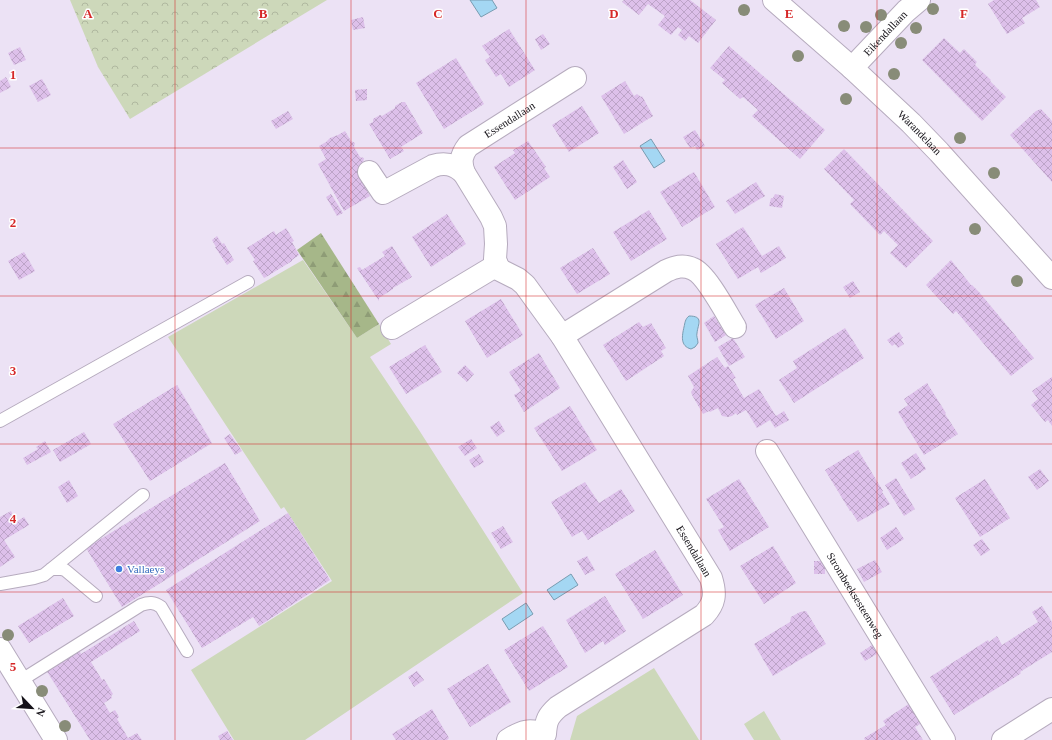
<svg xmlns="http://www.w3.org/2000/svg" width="1052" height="740" font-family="Georgia,serif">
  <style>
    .green { fill: #cdd8ba }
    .forest { fill: url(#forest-firs) }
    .park { fill: url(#park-crowns) }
    .water { fill: #a4d7f3; stroke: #799cb1 }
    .building { fill: url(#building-cross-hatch) }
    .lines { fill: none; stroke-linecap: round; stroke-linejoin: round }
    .service-casing { stroke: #b6abbe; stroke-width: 14 }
    .minor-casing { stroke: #b6abbe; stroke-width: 24 }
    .tertiary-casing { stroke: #b6abbe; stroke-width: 24 }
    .service { stroke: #fff; stroke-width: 12 }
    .minor { stroke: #fff; stroke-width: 22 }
    .tertiary { stroke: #fff; stroke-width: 22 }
    .tree { fill: #888c78 }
    .grid { fill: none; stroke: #d62828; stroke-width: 1; stroke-opacity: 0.55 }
    .shop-dot { fill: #3f7fe0; stroke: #fff; stroke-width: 1.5 }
    .labels { text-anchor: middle; stroke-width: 3; stroke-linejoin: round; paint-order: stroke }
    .street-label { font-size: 11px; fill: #151218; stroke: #fff }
    .shop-label { font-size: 11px; fill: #366cbe; stroke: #fff; text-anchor: start }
    .grid-label { font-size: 13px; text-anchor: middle; font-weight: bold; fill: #d62828; stroke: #fff; stroke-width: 3; stroke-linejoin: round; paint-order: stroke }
  </style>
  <defs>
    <pattern id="forest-firs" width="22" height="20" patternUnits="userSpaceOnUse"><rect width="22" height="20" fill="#a6b789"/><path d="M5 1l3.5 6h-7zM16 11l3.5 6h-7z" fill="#8e9c76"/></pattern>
    <pattern id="park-crowns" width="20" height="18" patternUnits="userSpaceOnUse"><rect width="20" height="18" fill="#cdd8ba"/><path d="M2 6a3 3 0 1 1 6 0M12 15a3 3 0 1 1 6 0" fill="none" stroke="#afb89f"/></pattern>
    <pattern id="building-cross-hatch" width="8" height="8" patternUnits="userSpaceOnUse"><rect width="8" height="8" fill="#ddc0ea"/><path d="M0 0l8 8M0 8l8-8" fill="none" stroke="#bda4c8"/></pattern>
  </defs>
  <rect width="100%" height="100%" fill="#ece2f5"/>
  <path class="green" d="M303 260 357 338 379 324 391 344 370 357 419 430 523 593 305 740H234L191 670 332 581 284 507 281 509 168 337Z
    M654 668 699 740H570L577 716Z
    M764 711 781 740H754L744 724Z"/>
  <path class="forest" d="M321 233 379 324 357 338 297 250Z"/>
  <path class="park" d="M70 0H327L130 119 98 67Z"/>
  <path class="water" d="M470 0H492L497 8 481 17Z
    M651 139 665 161 654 168 640 146Z
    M689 316C704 316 698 324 697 333 696 336 698 339 698 343L695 347 691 349C680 346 682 336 684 327 685 323 685 319 689 316Z
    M571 574 578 585 554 600 547 590Z
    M526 603 533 614 509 630 502 619Z"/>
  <path class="building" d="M624 0H690L716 20 698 43 689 36 685 41 678 35 682 30 678 27 671 35 658 25 665 16 648 4 639 15 622 2Z
    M994 0H1036L1040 7 1022 18 1025 23 1007 34 988 4Z
    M363 17 365 28 353 30 351 20Z
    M509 29 535 70 509 87 501 74 496 77 485 60 490 57 482 46Z
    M543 34 550 44 541 50 535 39Z
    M944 38 960 53 964 49 977 62 975 64 976 66 991 80 990 81 1006 97 982 121 922 60Z
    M729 46 825 130 800 159 752 116 758 110 743 97 740 99 722 83 725 80 710 68Z
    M20 47 26 60 14 65 8 53Z
    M456 58 484 104 444 129 416 83Z
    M6 77 11 87 0 93V81Z
    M42 79 51 95 38 102 29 86Z
    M625 81 634 96 637 94 641 97 642 96 653 116 624 134 601 96Z
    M367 89V100L356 101 355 90Z
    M402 102H405L423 133 401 147 404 151 390 159 369 124 373 122V119L380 115 382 116 395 108V106Z
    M582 106 599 133 569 152 552 125Z
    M1041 109 1052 121V182L1010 135 1036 111Z
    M288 111 293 119 276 129 271 121Z
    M695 130 705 146 697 150 695 146 690 148 683 137Z
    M345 131 351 141 355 143 354 147 360 157 364 158 363 163 366 168 357 173 370 196 344 211 318 164 326 159 319 146 326 142 330 138 338 135Z
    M528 141 546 167 544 168 550 177 515 200 494 167 515 153 513 150Z
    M844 149 933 241 906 268 890 253 898 245 884 231 880 235 850 204 854 200 824 169Z
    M623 160 637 182 627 189 613 167Z
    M694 172 715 207 682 227 660 192Z
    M756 182 765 196 735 214 726 201Z
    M331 194 343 213 337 216 326 197Z
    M775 194 784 196 782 208 769 206 771 198H773Z
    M649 210 667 239 631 261 613 232Z
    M447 214 466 244 431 267 412 237Z
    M743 227 762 256 779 246 786 258 761 273 758 267 738 279 716 244Z
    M286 228 294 241 292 242 299 255 292 260V261L266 277 264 278 253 261 255 260 247 248 274 231 276 235Z
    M217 236 222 244 224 243 234 260 227 265 215 247H216L212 240Z
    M392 246 412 277 393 288V289L379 298V301L357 268 360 267 362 270 385 256 382 252Z
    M593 248 610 274 577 294 560 268Z
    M24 252 35 271 19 280 8 261Z
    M951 260 971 285H972L979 292 1034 358 1011 376 956 311 953 314 926 285Z
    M853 281 860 292 850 298 843 287Z
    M784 288 804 321 776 339 755 305Z
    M501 299 523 335 487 358 465 321Z
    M714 316 726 335 715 342 704 323Z
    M639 322 643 327 651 323 666 348 661 351 664 356 626 381 603 345Z
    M845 328 864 358 794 403 779 380 797 368 793 361Z
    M899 332 903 338 901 339 904 344 898 348 895 344 892 346 887 340Z
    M733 338 745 357 729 366 718 347Z
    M425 345 442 372 406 394 389 367Z
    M539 353 560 388 524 412 514 395 521 391 509 372Z
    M717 357 725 368 728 366 736 378 733 379 744 398 759 389 776 416 784 411 789 420 775 428 770 420 757 428 746 410 737 415 736 413 732 416 728 417 722 416 718 408 710 412 709 411 703 414 692 395 691 392 694 387 688 376Z
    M465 365 474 374 467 382 457 373Z
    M1052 377V426L1048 420 1045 422 1031 405 1038 399 1032 391Z
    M927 383 946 413 945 414 958 434 924 455 898 412 908 405 904 399Z
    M177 385 212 443 150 481 113 424Z
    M570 406 597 450 562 471 534 428Z
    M499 421 505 431 497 437 490 427Z
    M84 432 91 444 60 462 53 450Z
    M230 434 242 451 235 455 224 438Z
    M471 439 477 448 465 456 458 447Z
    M45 441 51 452 27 465 23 458 38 449 36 447Z
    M858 450 883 491 882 492 890 504 858 522 851 511H850L825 470Z
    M916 453 926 469 911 479 901 463Z
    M479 454 484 462 474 468 469 460Z
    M225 463 260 521 122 607 86 548Z
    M1040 469 1049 481 1037 490 1028 477Z
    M896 478 915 509 904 516 885 485Z
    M739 479 769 527 730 551 718 530 724 527 706 499Z
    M985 479 1010 518 980 537 955 498Z
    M69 480 78 496 67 503 58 487Z
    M585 482 599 503 621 489 635 511 588 540 582 531 572 537 551 502Z
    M11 511 16 522 24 517 29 525 4 540 15 557 0 567V517Z
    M288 513 330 580 259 626 253 617 202 648 166 590Z
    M503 526 513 542 501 549 491 533Z
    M896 527 904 539 887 550 880 538Z
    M982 539 990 550 981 556 973 545Z
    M773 546 796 583 764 604 740 566Z
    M655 550 683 595 643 619 615 574Z
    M587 556 595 570 585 575 577 561Z
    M875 560 882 572 864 582 857 569Z
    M814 561H825V574H814Z
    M605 596 626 631 605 645 603 641 585 653 566 620Z
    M63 598 74 616 29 643 18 626Z
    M1042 606 1052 622V652L1020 672 1021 673 1020 674 954 715 930 677 988 640 989 642 997 636 1002 645 1038 622 1032 612Z
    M806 611 826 644 773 676 754 644 790 622 791 617 800 612Z
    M134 621 140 631 91 662 102 680 104 679 113 694 111 696 112 698 104 703 110 713 115 710 119 717 117 719 128 738 137 733 142 740H90L46 670 79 650 81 654Z
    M543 626 568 667 529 691 504 650Z
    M875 643 880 652 865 661 860 653Z
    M488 664 511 702 470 727 447 689Z
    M417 671 424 680 414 687 408 677Z
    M913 701 925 721 915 727 923 740H865L864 738 886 725 883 721Z
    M432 709 449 738 447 740H396L392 734Z
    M227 731 233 740H220L218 736Z"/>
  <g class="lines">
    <defs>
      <path id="service" d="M0 421 248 282
        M51 569H61L65 570 96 596
        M0 584 34 578 44 575 143 495
        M20 681 141 605C149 602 154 602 161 607L187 651"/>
      <g id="minor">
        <path id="s1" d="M774 0 852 68 911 123 939 152 1052 278"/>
        <path id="s2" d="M852 68 906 11 919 0"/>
        <path d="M369 172 383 193 433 166C445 162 454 164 464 173"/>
        <path d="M392 328 497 265"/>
        <path d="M562 336 666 271C675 267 683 264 693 269 706 274 727 314 735 327"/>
        <path id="s3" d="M767 451 944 740"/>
        <path d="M0 649 56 740"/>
        <path id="s4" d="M508 740C522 731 529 729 545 734 546 720 548 716 558 707L704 615C715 603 716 594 711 578L562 336 525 285 518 279 500 270 497 265 495 259 496 244 495 226 491 217 464 173C460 162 461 155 468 146L575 78"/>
      </g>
      <path id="tertiary" d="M1003 740 1052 709"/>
    </defs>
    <use href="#service" class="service-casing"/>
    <use href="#minor" class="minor-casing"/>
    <use href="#tertiary" class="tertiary-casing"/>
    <use href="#service" class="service"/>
    <use href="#minor" class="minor"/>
    <use href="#tertiary" class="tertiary"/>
  </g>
  <g class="tree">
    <circle cx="933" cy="9" r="6"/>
    <circle cx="744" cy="10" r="6"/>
    <circle cx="881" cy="15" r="6"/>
    <circle cx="844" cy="26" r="6"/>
    <circle cx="866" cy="27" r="6"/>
    <circle cx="916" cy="28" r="6"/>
    <circle cx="901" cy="43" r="6"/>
    <circle cx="798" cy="56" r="6"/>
    <circle cx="894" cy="74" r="6"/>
    <circle cx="846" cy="99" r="6"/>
    <circle cx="960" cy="138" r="6"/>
    <circle cx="994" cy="173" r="6"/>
    <circle cx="975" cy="229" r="6"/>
    <circle cx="1017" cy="281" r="6"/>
    <circle cx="8" cy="635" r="6"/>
    <circle cx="42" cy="691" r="6"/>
    <circle cx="65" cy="726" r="6"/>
  </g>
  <path class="grid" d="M175 0V740M351 0V740M526 0V740M701 0V740M877 0V740M0 148H1052M0 296H1052M0 444H1052M0 592H1052"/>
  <circle class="shop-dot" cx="119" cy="569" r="4"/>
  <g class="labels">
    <g class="street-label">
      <text dy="4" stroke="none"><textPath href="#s2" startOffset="48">Eikendallaan</textPath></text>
      <text dy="4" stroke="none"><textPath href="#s4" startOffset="844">Essendallaan</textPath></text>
      <text dy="4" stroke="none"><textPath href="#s1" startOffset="197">Warandelaan</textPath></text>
      <text transform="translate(694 551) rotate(59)" y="4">Essendallaan</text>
      <text dy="4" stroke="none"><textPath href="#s3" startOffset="169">Strombeeksesteenweg</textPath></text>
    </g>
    <g class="shop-label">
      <text x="127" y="573">Vallaeys</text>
    </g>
  </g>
  <g class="grid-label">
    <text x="88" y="18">A</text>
    <text x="263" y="18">B</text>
    <text x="438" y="18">C</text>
    <text x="614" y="18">D</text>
    <text x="789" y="18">E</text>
    <text x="964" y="18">F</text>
    <text x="13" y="79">1</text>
    <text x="13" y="227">2</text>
    <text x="13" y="375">3</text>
    <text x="13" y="523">4</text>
    <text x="13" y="671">5</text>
  </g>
  <g transform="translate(32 708) rotate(115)" stroke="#ffffff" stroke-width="3" paint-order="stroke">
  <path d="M0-3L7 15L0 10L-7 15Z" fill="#151218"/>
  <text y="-6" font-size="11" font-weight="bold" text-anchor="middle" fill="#151218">N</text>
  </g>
</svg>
